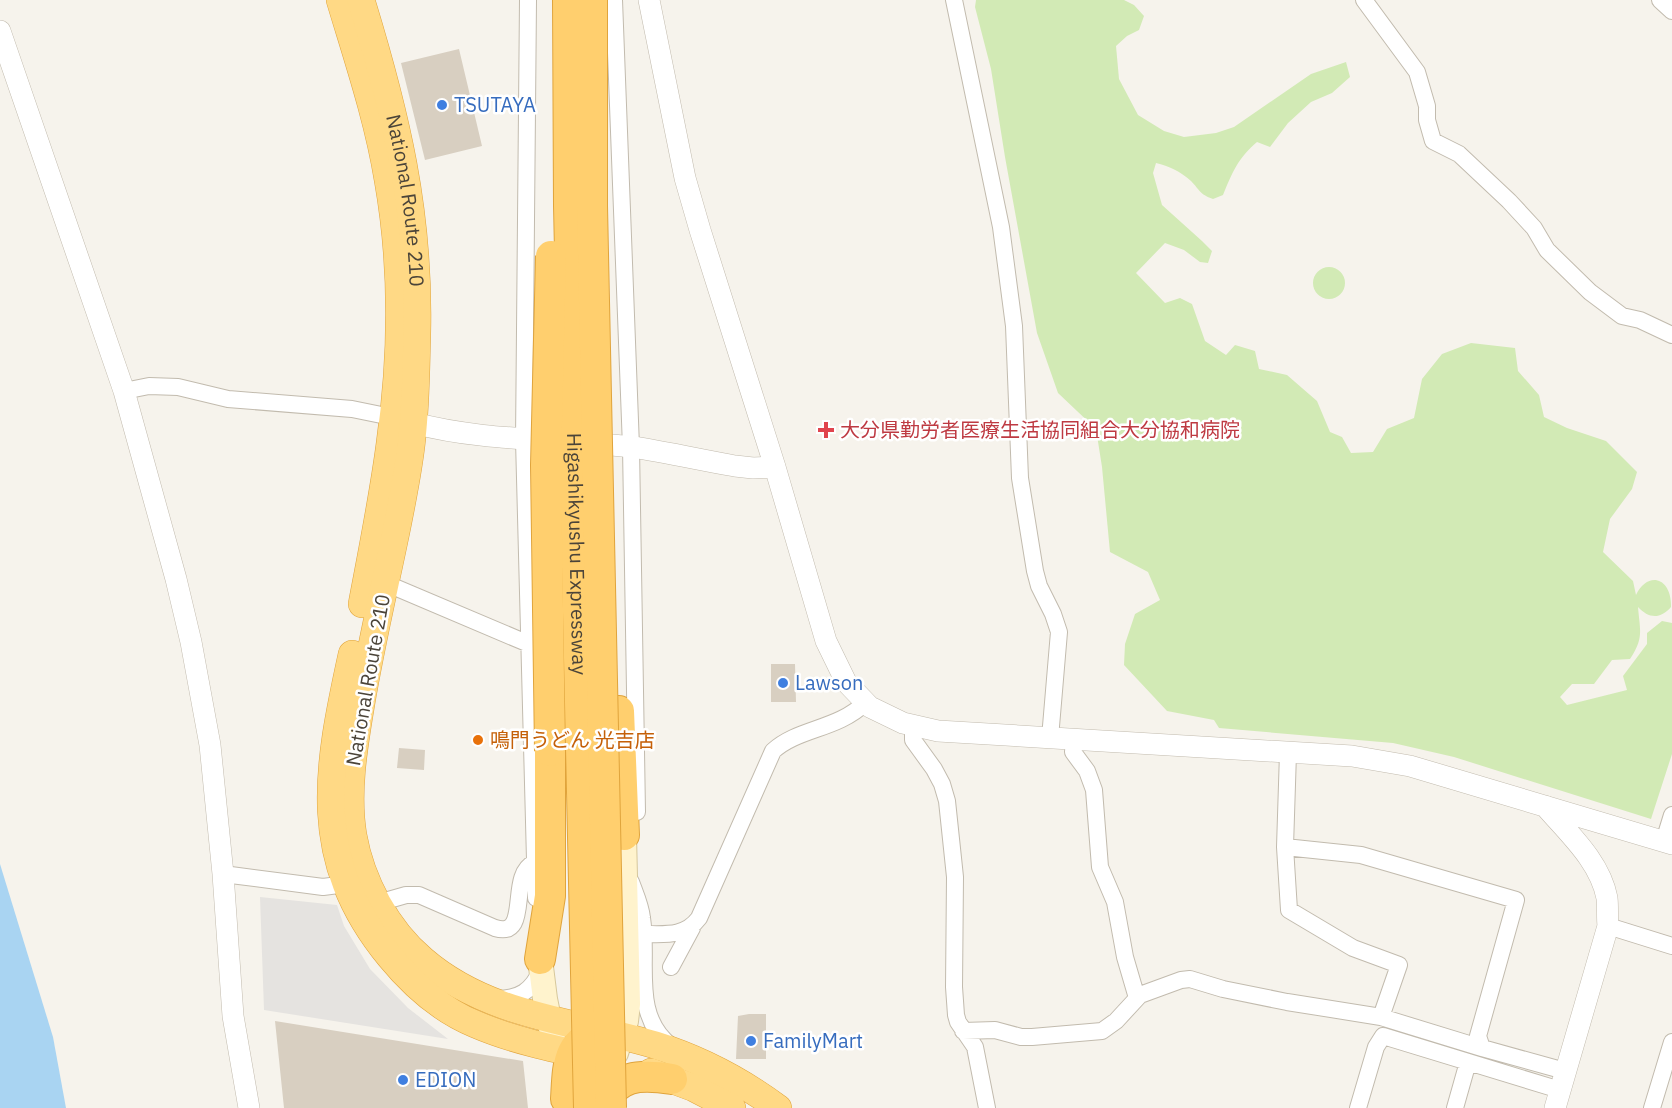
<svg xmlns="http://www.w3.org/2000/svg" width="1672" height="1108" font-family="'IBM Plex Sans','Noto Sans JP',sans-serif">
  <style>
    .green { fill: #d2eab5 }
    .parking { fill: #e5e3e0 }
    .water { fill: #a9d4f2 }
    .building { fill: #d8cfc1 }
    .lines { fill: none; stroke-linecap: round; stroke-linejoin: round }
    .minor-casing { stroke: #c2bbae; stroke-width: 18 }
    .tertiary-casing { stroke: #c2bbae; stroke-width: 22 }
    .secondary-casing { stroke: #d6c79b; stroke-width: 26 }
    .trunk-casing { stroke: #e0a43c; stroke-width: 28 }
    .motorway-casing { stroke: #e0a43c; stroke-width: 32 }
    .minor { stroke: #fff; stroke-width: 16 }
    .tertiary { stroke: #fff; stroke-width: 21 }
    .secondary { stroke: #fff3cd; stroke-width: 24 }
    .trunk { stroke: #ffd985; stroke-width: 27 }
    .motorway { stroke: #ffcf6e; stroke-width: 30 }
    .motorway-bridge-casing { stroke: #e0a43c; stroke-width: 32; stroke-linecap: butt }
    .motorway-bridge { stroke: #ffcf6e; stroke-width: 30 }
    .shop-dot { fill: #3f7fe0; stroke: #fff; stroke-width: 2 }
    .health-dot { fill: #e0444e; stroke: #fff; stroke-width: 2 }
    .food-dot { fill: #e8710a; stroke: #fff; stroke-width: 2 }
    .labels { text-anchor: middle; stroke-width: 5; stroke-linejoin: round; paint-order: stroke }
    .shop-label { font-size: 20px; fill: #366cbe; stroke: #fff; text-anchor: start }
    .street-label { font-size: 20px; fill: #4b4439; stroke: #fff }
    .health-label { font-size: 20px; fill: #be3a42; stroke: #fff; text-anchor: start }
    .food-label { font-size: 20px; fill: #c56008; stroke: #fff; text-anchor: start }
  </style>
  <rect width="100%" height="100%" fill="#f6f3ec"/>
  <path class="green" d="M976 0H1124L1134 5 1144 16 1139 30 1127 36 1116 46 1119 79 1138 115 1164 131 1184 137 1216 133 1234 127 1311 74 1346 62 1350 77 1332 93 1311 102 1288 123 1270 147 1257 142C1238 158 1232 173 1223 195L1213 199C1199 194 1200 190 1191 181 1180 171 1169 166 1156 163L1153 173 1162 205 1202 241 1212 251 1208 263 1200 262 1184 250 1165 243 1136 273 1165 303 1180 298 1192 304 1205 341 1226 355 1235 345 1255 351 1259 369 1287 375 1317 401 1330 432 1342 437 1351 453 1373 452 1387 429 1414 418 1422 379 1442 354 1471 343 1515 348 1518 371 1539 395 1544 417 1567 428 1606 441 1637 472 1632 489 1610 519 1603 552 1633 581 1636 595C1648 570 1672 578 1671 607 1660 620 1648 618 1638 607 1640 631 1644 638 1630 659L1612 660 1594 684H1572L1560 697 1567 705 1627 690 1623 676 1647 644V633L1662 621 1672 623V754L1651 819 1454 757 1393 743 1219 728 1214 720 1167 711 1124 665 1125 644 1135 614 1160 600 1148 572 1110 552 1102 467 1096 429 1058 393 1037 333 1005 157 991 69 975 7Z
    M1313 283a16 16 0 1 1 32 0a16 16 0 1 1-32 0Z"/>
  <path class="parking" d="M260 897 337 905 344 926 370 969 408 1008 448 1039 264 1010Z"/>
  <path class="water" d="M0 864 53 1037 66 1108H0Z"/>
  <path class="building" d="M459 49 482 146 425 160 401 63Z
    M771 664H795L796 702H771Z
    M399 748 425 750 424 770 397 768Z
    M749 1014H766V1059H736L738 1016Z
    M275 1021 523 1061 528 1108H284Z"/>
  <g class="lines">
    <defs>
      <path id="minor" d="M528 0 524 440 536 898
        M614 0 631 447 637 812
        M954 0 1001 227 1014 326 1020 478 1035 571 1039 586 1053 614 1059 632 1050 738
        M1364 0 1417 72 1427 106V120L1433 141 1459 154 1509 201 1534 228 1547 250 1590 292 1622 316 1640 320 1672 335
        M1660 0 1672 11
        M124 391 149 386 178 387 228 399 352 409 401 419
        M385 583 529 644
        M913 726V740L934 769 942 784 947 801 955 877 954 987 956 1015 958 1022 975 1047 987 1108
        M1074 740 1073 752 1087 771 1094 790 1100 867 1115 902 1125 957 1137 998
        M1288 753 1285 847 1289 910 1353 948 1399 965 1381 1017
        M1664 841 1672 815
        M1285 847 1361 855 1516 900 1478 1036 1482 1048 1565 1071
        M223 874 323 887 346 884
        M631 882C635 893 641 906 642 918 649 962 631 1015 671 1046
        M378 903 406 895H419L495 928C532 939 507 875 534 863
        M1608 926 1672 946
        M644 934C665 934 685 937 699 918L773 751C798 728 837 730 865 703
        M671 967 692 928
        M497 999C519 999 532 991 541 970
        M963 1031 995 1030 1021 1037H1032L1102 1031 1116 1021 1140 995 1181 980 1190 979 1223 989 1287 1002 1381 1017 1482 1048
        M1358 1108 1376 1047 1383 1036 1560 1090
        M1455 1108 1468 1062
        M1652 1108 1672 1042"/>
      <path id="tertiary" d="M649 0 685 178 700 230 775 467 826 641 846 682 870 707 903 723 938 731 1352 756 1410 766 1672 844
        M0 31 124 391 176 579 191 642 210 745 223 874 233 1016 249 1108
        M414 423C485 442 559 438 632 447 666 452 701 460 735 466L753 468 775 467
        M1545 806C1568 833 1600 861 1607 898 1608 907 1607 917 1608 926L1555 1108"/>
      <path id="secondary" d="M540 959 545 999 555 1048
        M616 1053 626 1021 628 1004 624 835"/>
      <g id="trunk">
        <path d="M340 0C358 60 378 119 388 180 403 265 402 357 390 443 383 497 372 551 362 604"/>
        <path id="s1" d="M361 0C396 114 420 213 417 334 416 368 416 403 412 438 409 468 403 497 397 527 385 586 371 644 361 704 354 746 346 792 353 835 361 881 387 930 423 960 489 1017 576 1021 655 1045 700 1059 740 1080 778 1108"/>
        <path d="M352 654C327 768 309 859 390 957 413 985 441 1010 475 1024 512 1040 554 1049 593 1057"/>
        <path d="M651 1072 694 1088 732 1108"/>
      </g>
      <path id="motorway" d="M619 711 624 835
        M540 959 550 896V751
        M566 1099C568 1067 566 1038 604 1032
        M601 1108C616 1074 640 1074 672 1079"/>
    </defs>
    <use href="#minor" class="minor-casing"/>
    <use href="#tertiary" class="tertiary-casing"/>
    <use href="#secondary" class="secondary-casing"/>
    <use href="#trunk" class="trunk-casing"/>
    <use href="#motorway" class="motorway-casing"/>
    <use href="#minor" class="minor"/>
    <use href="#tertiary" class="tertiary"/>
    <use href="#secondary" class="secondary"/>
    <use href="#trunk" class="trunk"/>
    <use href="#motorway" class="motorway"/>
    <defs>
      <g id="motorway-bridge">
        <path id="s2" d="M568 0 569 206 589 1108"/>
        <path d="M592 0V206L611 1108"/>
        <path d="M550 751 546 465 551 256"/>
      </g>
    </defs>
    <use href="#motorway-bridge" class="motorway-bridge-casing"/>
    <use href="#motorway-bridge" class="motorway-bridge"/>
  </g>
  <g class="shop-dot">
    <circle cx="442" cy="105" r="6"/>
    <circle cx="783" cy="683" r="6"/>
    <circle cx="751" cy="1041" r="6"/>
    <circle cx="403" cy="1080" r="6"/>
  </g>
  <path class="health-dot" d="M823 421h6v6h6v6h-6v6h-6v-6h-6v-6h6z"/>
  <circle class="food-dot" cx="478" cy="740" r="6"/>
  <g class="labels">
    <g class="shop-label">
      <text x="454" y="112">TSUTAYA</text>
      <text x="795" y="690">Lawson</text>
      <text x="763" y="1048">FamilyMart</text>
      <text x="415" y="1087">EDION</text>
    </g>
    <g class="street-label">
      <text dy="7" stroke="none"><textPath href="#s1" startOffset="206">National Route 210</textPath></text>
      <text dy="7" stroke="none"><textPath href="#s2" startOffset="554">Higashikyushu Expressway</textPath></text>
      <text transform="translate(368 680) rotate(-80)" y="7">National Route 210</text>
    </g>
    <g class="health-label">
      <text x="840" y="437">大分県勤労者医療生活協同組合大分協和病院</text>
    </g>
    <g class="food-label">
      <text x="490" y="747">鳴門うどん 光吉店</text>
    </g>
  </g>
</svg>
